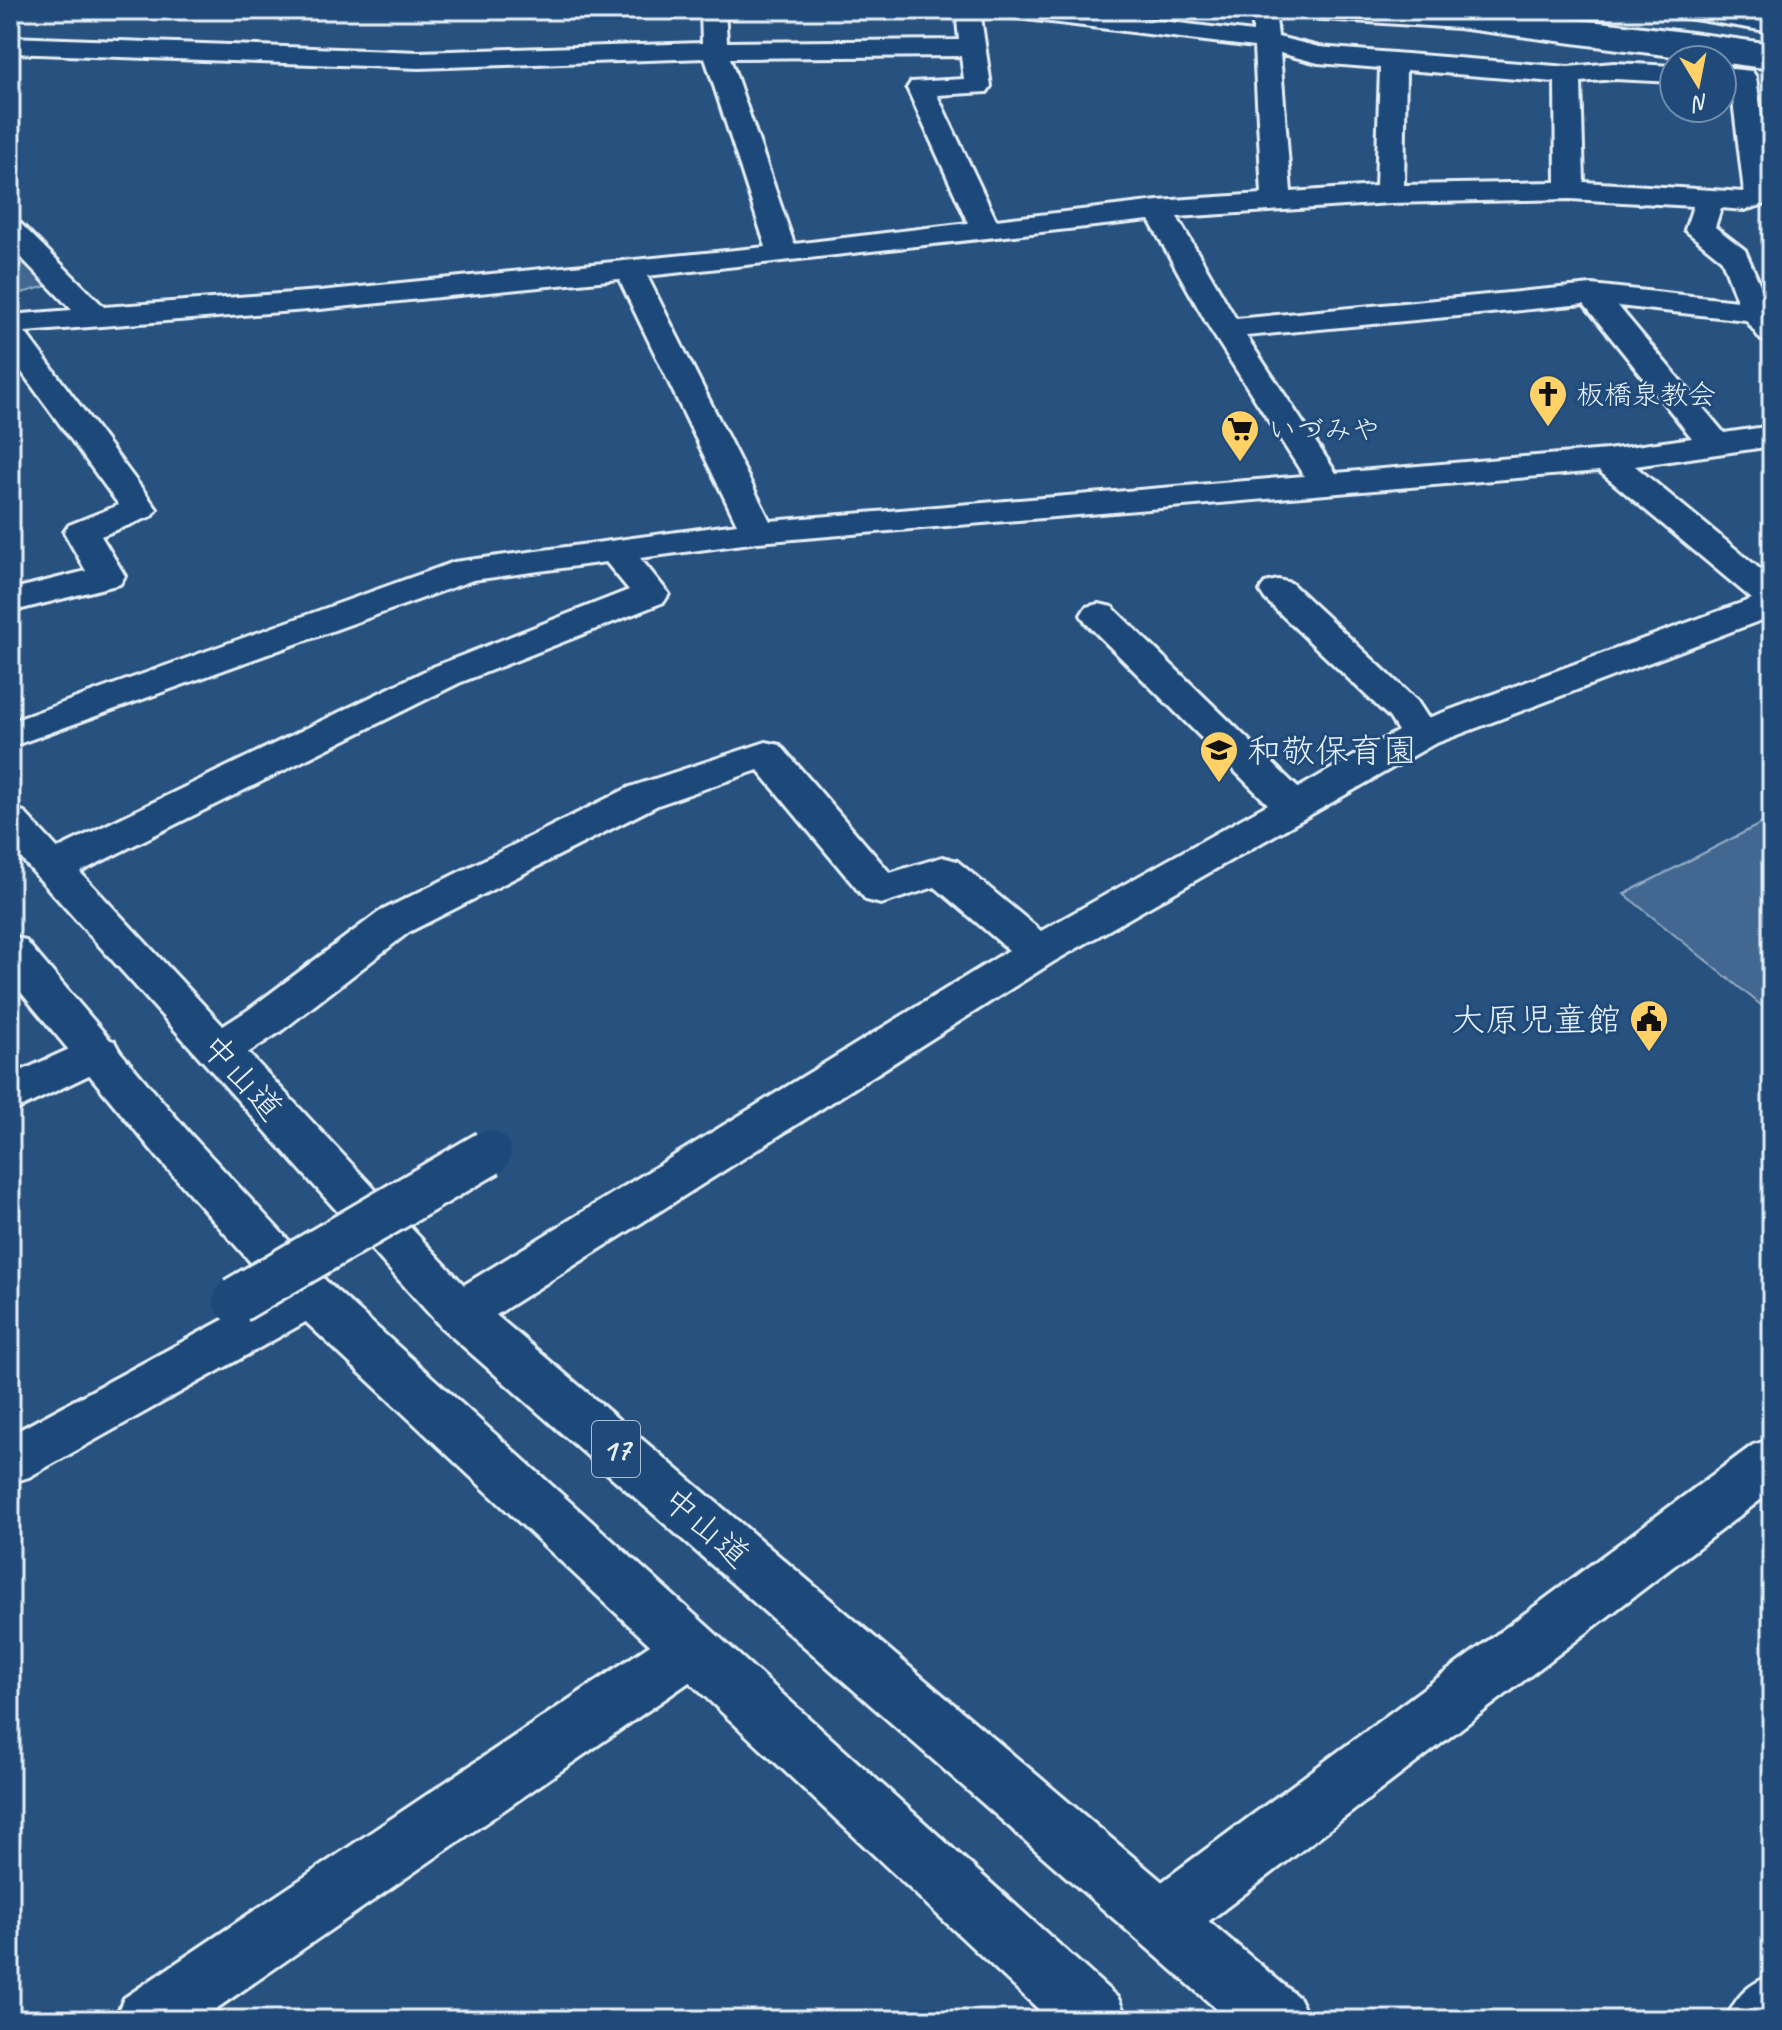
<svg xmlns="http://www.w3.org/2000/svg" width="1782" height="2030" font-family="Caveat,'Klee One',sans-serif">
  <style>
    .green { fill: #436891; stroke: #96acc4; stroke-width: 2 }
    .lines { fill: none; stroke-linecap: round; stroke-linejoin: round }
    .minor-casing { stroke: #e8f1f8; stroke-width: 6 }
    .highway-casing { stroke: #e8f1f8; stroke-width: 6 }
    .minor { fill: #1f4a7a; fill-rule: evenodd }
    .highway { fill: #1f4a7a; fill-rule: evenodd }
    .minor-bridge-casing { stroke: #e8f1f8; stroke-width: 51; stroke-linecap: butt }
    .minor-bridge { stroke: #1f4a7a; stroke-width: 45 }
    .labels { text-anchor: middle; stroke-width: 6; stroke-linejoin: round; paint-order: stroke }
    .far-poi-label { font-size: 28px; fill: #e8f1f8; stroke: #1f4a7a; text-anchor: start }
    .shield { fill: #1f4a7a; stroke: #acbfd2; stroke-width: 2 }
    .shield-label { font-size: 32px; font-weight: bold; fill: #e8f1f8 }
    .poi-label { font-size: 34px; fill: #e8f1f8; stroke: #1f4a7a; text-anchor: start }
    .street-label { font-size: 34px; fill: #e8f1f8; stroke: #1f4a7a }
  </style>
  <rect width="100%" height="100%" fill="#27517f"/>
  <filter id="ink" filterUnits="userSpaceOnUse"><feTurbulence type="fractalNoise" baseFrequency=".0125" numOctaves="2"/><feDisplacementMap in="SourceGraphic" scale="16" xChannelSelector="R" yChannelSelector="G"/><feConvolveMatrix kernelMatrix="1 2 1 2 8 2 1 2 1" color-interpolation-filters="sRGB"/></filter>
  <g filter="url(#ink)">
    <path class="green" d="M10 245 62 282 14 295 10 307Z
      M1772 818V1014L1624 894Z"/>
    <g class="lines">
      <defs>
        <path id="minor" d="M701 10H725L727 42 959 40 956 10H980L991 86 987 92 937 95 996 220 1158 201 1262 194 1254 47 1010 17 998 10H1072L1253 32V10H1275L1278 37 1319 47 1568 67 1614 63 1674 66V82L1614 79 1581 82 1584 182 1744 192 1731 84H1722V68L1752 71 1756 77 1772 197 1768 203 1744 210 1721 208 1715 227 1745 250 1767 301H1772V342L1761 340 1746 320 1618 306 1724 433 1772 426V446L1635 466 1772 579V616L1434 744 1053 962 477 1327 459 1333 441 1327 434 1313 441 1299 1009 950 935 887 881 904 866 900 758 770 658 805 409 932 280 1032 235 1061 219 1066 203 1061 197 1050 203 1039 248 1010 379 912 630 787 766 742 780 745 890 873 942 857 957 861 1041 931 1268 804 1086 623 1081 615 1086 607 1099 604 1112 607 1298 788 1398 731 1389 717 1265 599 1260 591 1265 583 1278 580 1291 583 1417 701 1428 718 1752 599 1599 471 758 542 640 558 669 594 664 602 459 683 68 878 53 882 38 878 32 868 38 858 433 667 629 590 606 562 473 580 10 747V722L454 562 737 524 619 279 320 309 25 332 157 509 152 516 101 536 125 576 120 584 10 612V590L86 571 64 532 69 525 119 505 10 356V315L72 310 10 246V220L20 223 104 307 320 291 766 247 705 58 419 68 10 53V37L419 52 702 43ZM1280 53 1318 63 1380 68 1376 186 1291 192ZM961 56 964 79 911 82 907 88 968 223 794 244 730 58ZM1406 70 1555 82 1556 182 1404 185ZM1570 199 1693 206 1685 230 1722 260 1737 301 1592 285 1236 319 1177 217 1390 203ZM1149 220 1210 329 1304 476 770 521 647 276ZM1584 304 1692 438 1607 450 1336 473 1246 336Z
          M1282 10 1458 12 1772 53V69L1458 28 1294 17Z
          M1670 10H1730L1772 16V32L1682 17Z
          M98 1036 114 1041 120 1052 114 1063 10 1113V1076Z
          M310 1276 327 1282 335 1296 327 1310 29 1477 10 1483V1435L293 1282Z
          M1772 1439V1491L1184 1940 1162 1949 1140 1940 1131 1919 1140 1898 1753 1445Z
          M691 1624 711 1631 719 1649 711 1667 200 2020H114L124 1998 671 1631Z
          M1772 1975V2020H1726C1737 1995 1747 1985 1772 1975Z"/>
        <path id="highway" d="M1393 10C1521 10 1645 26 1772 44V60L1603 36 1405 17Z
          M10 808 24 812 477 1299 1299 1998 1309 2020H1229L441 1327 10 846Z
          M10 935 25 940 191 1135 327 1282 1118 1998 1128 2020H1050L293 1310 159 1159 10 979Z"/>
      </defs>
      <use href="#minor" class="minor-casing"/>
      <use href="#highway" class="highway-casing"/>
      <use href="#minor" class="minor"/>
      <use href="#highway" class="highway"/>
      <defs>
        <path id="minor-bridge" d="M236 1300 488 1153"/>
      </defs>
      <use href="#minor-bridge" class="minor-bridge-casing"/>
      <use href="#minor-bridge" class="minor-bridge"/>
    </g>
  </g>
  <defs>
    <symbol id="church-pin" viewBox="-11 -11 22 30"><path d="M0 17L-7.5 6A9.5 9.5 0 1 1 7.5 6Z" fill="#ffd166" stroke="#1f4a7a"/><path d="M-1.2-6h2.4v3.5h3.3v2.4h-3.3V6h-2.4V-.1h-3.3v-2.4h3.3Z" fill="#111"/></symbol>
    <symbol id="supermarket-pin" viewBox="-11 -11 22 30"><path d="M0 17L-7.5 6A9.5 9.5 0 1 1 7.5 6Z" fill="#ffd166" stroke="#1f4a7a"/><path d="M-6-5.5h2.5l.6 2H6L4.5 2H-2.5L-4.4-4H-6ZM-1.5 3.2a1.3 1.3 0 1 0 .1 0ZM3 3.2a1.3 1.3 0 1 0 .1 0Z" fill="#111"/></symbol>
    <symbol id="school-pin" viewBox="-11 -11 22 30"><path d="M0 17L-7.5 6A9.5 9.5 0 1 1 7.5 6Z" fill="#ffd166" stroke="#1f4a7a"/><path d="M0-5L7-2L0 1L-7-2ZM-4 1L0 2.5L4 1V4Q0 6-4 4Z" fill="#111"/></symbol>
    <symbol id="civic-pin" viewBox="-11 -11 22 30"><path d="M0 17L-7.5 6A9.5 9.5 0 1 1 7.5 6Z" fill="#ffd166" stroke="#1f4a7a"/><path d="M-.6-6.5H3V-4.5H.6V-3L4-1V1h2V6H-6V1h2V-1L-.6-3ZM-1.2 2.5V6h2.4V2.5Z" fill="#111"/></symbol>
  </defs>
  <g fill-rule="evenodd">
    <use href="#church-pin" x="1526" y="372" width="44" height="60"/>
    <use href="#supermarket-pin" x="1218" y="407" width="44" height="60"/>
    <use href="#school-pin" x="1197" y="728" width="44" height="60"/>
    <use href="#civic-pin" x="1627" y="997" width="44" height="60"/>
  </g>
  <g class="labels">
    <g class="far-poi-label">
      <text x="1576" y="404">板橋泉教会</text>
      <text x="1268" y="439">いづみや</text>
    </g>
    <rect class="shield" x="592" y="1421" width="48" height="56" rx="6"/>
    <g class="shield-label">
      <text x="616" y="1460">17</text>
    </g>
    <g class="poi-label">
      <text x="1247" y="762">和敬保育園</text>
      <text x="1621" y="1031" text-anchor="end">大原児童館</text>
    </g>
    <g class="street-label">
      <text transform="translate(243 1077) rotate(48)" y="12">中山道</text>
      <text transform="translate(707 1527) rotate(41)" y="12">中山道</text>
    </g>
  </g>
  <rect width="1782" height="2030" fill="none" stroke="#1f4a7a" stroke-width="40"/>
  <rect x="20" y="20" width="1742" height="1990" fill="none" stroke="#e8f1f8" stroke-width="3" filter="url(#ink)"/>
  <g transform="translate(1698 84) rotate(170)"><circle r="38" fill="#1f4a7a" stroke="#6f8dac" stroke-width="2"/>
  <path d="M0-6L14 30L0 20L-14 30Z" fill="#ffd166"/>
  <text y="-12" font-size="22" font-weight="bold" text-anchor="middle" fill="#e8f1f8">N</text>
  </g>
</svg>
